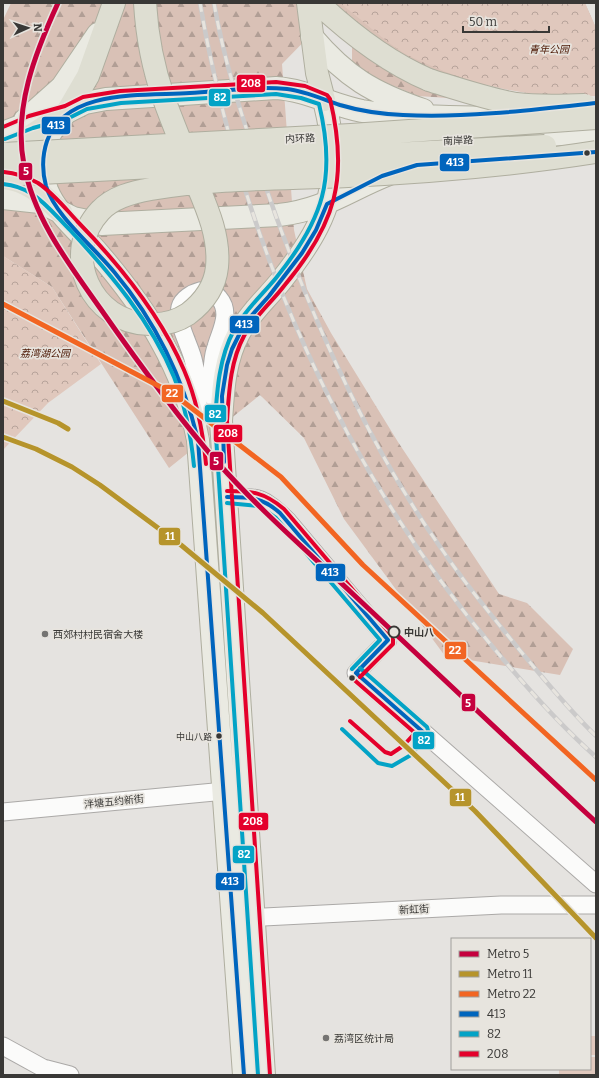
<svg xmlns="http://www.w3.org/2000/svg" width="599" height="1078" font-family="Bitter,'Noto Sans SC',serif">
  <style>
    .forest { fill: url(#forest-firs) }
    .park { fill: url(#park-crowns) }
    .pitch { fill: #e0c8bd }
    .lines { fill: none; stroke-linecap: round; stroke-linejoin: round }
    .minor-casing { stroke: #aba9a7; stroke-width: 19 }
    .major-casing { stroke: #afae9f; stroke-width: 24 }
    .highway-casing { stroke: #afae9f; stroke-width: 24 }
    .minor { stroke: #fbfbfa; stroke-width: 17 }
    .major { stroke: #eaeae2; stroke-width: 22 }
    .highway { stroke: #deded2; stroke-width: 22 }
    .rail-casing { stroke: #cbcaca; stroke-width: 4.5 }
    .rail { stroke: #e7e4de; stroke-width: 3; stroke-dasharray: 9; stroke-linecap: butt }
    .highway-bridge-casing { stroke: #afae9f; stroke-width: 24; stroke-linecap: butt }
    .highway-bridge { stroke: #deded2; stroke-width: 22 }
    .bus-1-casing { stroke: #e7e4de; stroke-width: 7 }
    .bus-2-casing { stroke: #e7e4de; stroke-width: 7 }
    .bus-3-casing { stroke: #e7e4de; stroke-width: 7 }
    .bus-1 { stroke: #0065bd; stroke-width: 4 }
    .bus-2 { stroke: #03a3c6; stroke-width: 4 }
    .bus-3 { stroke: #e4002b; stroke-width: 4 }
    .metro-1-casing { stroke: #e7e4de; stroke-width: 8 }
    .metro-2-casing { stroke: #e7e4de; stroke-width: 8 }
    .metro-3-casing { stroke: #e7e4de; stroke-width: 8 }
    .metro-1 { stroke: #c5003e; stroke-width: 5 }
    .metro-2 { stroke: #b6942b; stroke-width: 5 }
    .metro-3 { stroke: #f26522; stroke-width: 5 }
    .bus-dot { fill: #393836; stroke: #e7e4de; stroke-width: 1.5 }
    .stop-dot { fill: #e7e4de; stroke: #393836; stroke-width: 2 }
    .poi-dot { fill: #757472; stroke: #e7e4de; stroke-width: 1.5 }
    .labels { text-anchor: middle; stroke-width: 3.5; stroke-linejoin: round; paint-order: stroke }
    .bus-label { font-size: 9px; fill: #393836; stroke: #e7e4de; text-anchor: end }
    .park-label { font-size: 10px; font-style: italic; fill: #4a1500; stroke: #e7e4de }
    .street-label { font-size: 10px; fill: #393836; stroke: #e7e4de }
    .stop-label { font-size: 10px; font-weight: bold; fill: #393836; stroke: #e7e4de; text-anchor: start }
    .poi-label { font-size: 10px; fill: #393836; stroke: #e7e4de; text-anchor: start }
    .line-badge { stroke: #e7e4de; stroke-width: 1.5 }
    .badge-label { font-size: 11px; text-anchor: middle; font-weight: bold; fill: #fff }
  </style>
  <defs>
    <pattern id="forest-firs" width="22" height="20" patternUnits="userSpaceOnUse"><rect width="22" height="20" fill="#d9c1b6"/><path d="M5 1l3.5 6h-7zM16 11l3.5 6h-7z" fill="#b19e95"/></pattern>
    <pattern id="park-crowns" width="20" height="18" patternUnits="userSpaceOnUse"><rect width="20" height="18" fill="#e0c8bd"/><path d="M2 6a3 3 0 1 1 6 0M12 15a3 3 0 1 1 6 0" fill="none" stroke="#b7a39a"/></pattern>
  </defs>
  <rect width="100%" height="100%" fill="#e5e3e0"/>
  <path class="forest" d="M11 3H585L596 28 461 63 506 102 418 96 352 69V46L325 20 282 64 294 230 307 289 331 333 398 442 499 594 527 603 573 649 560 675 445 656 344 519 304 438 260 395 169 468 52 287 3 256V20Z"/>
  <path class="park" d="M340 3H585L596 28V96C538 99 480 88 427 64 419 60 410 57 402 52 381 38 361 19 340 3Z
    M3 256 52 287 101 364 48 403 3 450Z"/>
  <path class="pitch" d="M590 1036H596V1055H590Z
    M590 1057H596V1075H559V1069H590Z"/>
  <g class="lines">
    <defs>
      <path id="minor" d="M198 424C199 403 199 384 194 363 191 346 176 325 180 307 182 299 192 293 200 291 208 290 215 292 219 298 232 313 220 332 216 347 213 354 213 362 212 369 211 381 214 396 217 408
        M227 497C261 497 263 497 288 521L388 640 356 673 596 884
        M3 812 225 791
        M243 918 501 905H596
        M3 1046 43 1068 70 1075"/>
      <path id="major" d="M312 37C346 77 373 93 423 110
        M64 115C44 136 37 162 47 190 57 215 82 234 99 254 146 309 184 367 198 440L244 1075
        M25 120 62 87 98 34
        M3 133 31 122 67 112 85 103 106 99 276 88C306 90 332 105 362 111 403 118 446 116 488 118
        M518 137 596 132
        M3 198 40 202 73 218 102 224 279 215C325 210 348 190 389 174
        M264 1075 221 421C223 391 224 361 239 333 249 314 267 298 280 282 308 247 334 209 333 163 333 142 329 120 324 100"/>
      <path id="highway" d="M308 3 317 73 324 100
        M318 3C351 34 387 62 429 80
        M3 150 26 139 67 112 88 76 114 3
        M3 178C28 180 43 195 61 212"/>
    </defs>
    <use href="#minor" class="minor-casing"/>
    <use href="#major" class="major-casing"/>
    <use href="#highway" class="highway-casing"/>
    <use href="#minor" class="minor"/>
    <use href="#major" class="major"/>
    <use href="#highway" class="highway"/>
    <defs>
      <path id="rail" d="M200 3C241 240 341 469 497 652 528 689 560 725 596 757
        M214 3C224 61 242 117 261 173 305 304 363 438 443 551 466 585 492 616 518 648 543 678 568 709 596 736"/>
    </defs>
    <use href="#rail" class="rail-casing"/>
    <use href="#rail" class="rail"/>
    <defs>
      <path id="highway-bridge" d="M145 3C147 36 153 68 164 99 174 127 186 154 196 182 207 208 220 237 217 267 215 286 204 302 188 314 176 322 163 325 149 324 91 323 60 254 100 211 113 197 133 192 151 189 216 178 283 179 348 176 431 172 514 165 596 152
        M429 80C458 89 487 99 516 104 539 107 562 106 585 105
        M3 154 351 135 596 118
        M3 175 545 146"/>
    </defs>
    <use href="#highway-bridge" class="highway-bridge-casing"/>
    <use href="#highway-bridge" class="highway-bridge"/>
    <defs>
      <path id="bus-1" d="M224 462 222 396 227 365 232 349 245 323 269 296 302 253 316 230 327 204 382 176 417 165 596 152
        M227 497C250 497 262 497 280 513L388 640 356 673
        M356 673 423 732 414 743
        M244 1075 198 440C183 378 156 322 115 273 95 248 55 216 46 186 42 171 42 156 47 141 66 88 144 96 190 93 222 91 255 86 287 89 305 91 322 99 340 105 360 111 381 114 403 115 468 118 532 110 596 103"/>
      <path id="bus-2" d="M5 139 33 128 69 118 87 109 121 103 276 94 301 98 319 104C337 178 323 220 276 278 262 295 245 310 234 330 219 358 217 390 215 421L258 1075
        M3 184C13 185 23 188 32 194 46 203 57 217 69 229 110 273 151 321 174 377 185 405 191 435 194 466
        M227 503 259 506 276 518 380 640 352 669
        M342 729 378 763 392 766 411 755 429 734 427 727 360 668"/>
      <path id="bus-3" d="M3 127 29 116 65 106 83 97 120 91 276 82 305 86 327 95 330 99C349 178 336 224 284 286 271 303 254 317 244 336 230 362 229 392 227 421L270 1075
        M4 172C16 173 27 177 38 183 53 193 65 208 77 221 120 265 160 314 184 370 197 400 203 432 206 464
        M227 491C252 491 264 492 284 509L393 637V644L360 677
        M350 721 385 752 391 754 403 746 415 733 352 678"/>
    </defs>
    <use href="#bus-1" class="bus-1-casing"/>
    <use href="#bus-2" class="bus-2-casing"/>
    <use href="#bus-3" class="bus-3-casing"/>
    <use href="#bus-1" class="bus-1"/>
    <use href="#bus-2" class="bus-2"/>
    <use href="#bus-3" class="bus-3"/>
    <defs>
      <path id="metro-1" d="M58 3C35 53 13 109 24 165 34 219 69 264 100 308 137 361 175 414 218 463 260 510 308 552 354 595 435 671 515 747 596 822"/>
      <path id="metro-2" d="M3 401 58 423 68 429
        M3 437 36 449 72 467 100 485 181 545 263 613 475 811 596 938"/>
      <path id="metro-3" d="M3 304 172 393 281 477 363 565 596 780"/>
    </defs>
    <use href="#metro-1" class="metro-1-casing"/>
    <use href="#metro-2" class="metro-2-casing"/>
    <use href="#metro-3" class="metro-3-casing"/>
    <use href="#metro-1" class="metro-1"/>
    <use href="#metro-2" class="metro-2"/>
    <use href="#metro-3" class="metro-3"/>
  </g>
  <g class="bus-dot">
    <circle cx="587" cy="153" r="3.5"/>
    <circle cx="352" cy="678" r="3.5"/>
    <circle cx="219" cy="736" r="3.5"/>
  </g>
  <circle class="stop-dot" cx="394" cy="632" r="5.5"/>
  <g class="poi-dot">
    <circle cx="45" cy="634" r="4"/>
    <circle cx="326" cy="1038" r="4"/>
  </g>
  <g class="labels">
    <g class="bus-label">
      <text x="212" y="740">中山八路</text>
    </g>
    <g class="park-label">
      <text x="549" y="53">青年公园</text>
      <text x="45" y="357">荔湾湖公园</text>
    </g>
    <g class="street-label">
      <text transform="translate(300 138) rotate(-3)" y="4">内环路</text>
      <text transform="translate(458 140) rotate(-3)" y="4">南岸路</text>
      <text transform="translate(114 801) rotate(-6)" y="4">泮塘五约新街</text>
      <text transform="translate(414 909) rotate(-3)" y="4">新虹街</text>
    </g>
    <g class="stop-label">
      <text x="404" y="636">中山八</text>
    </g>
    <g class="poi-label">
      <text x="53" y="638">西郊村村民宿舍大楼</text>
      <text x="334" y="1042">荔湾区统计局</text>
    </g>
  </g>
  <g class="line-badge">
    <rect x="236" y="74" width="30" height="19" rx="4" fill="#e4002b"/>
    <rect x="208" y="88" width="23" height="19" rx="4" fill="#03a3c6"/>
    <rect x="41" y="116" width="30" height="19" rx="4" fill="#0065bd"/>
    <rect x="439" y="153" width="31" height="19" rx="4" fill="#0065bd"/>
    <rect x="18" y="162" width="15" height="19" rx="4" fill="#c5003e"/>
    <rect x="229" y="315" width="31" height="19" rx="4" fill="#0065bd"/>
    <rect x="161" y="384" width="23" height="19" rx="4" fill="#f26522"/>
    <rect x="204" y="404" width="23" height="19" rx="4" fill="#03a3c6"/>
    <rect x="213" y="424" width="30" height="19" rx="4" fill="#e4002b"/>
    <rect x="209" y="451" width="15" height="20" rx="4" fill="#c5003e"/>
    <rect x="158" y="527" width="23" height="19" rx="4" fill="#b6942b"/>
    <rect x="315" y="563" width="31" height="19" rx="4" fill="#0065bd"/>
    <rect x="444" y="641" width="23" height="19" rx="4" fill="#f26522"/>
    <rect x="461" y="693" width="15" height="19" rx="4" fill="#c5003e"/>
    <rect x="412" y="731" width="23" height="19" rx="4" fill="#03a3c6"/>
    <rect x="449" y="788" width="23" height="19" rx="4" fill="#b6942b"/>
    <rect x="238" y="812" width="31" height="19" rx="4" fill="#e4002b"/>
    <rect x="232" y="845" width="23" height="19" rx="4" fill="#03a3c6"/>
    <rect x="215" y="872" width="30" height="19" rx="4" fill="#0065bd"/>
  </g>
  <g class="badge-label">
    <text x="251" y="87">208</text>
    <text x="220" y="101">82</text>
    <text x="56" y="129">413</text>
    <text x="455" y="166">413</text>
    <text x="26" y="175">5</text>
    <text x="244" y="328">413</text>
    <text x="172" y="397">22</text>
    <text x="215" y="418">82</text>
    <text x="228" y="437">208</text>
    <text x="216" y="465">5</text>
    <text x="170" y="540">11</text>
    <text x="330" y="576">413</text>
    <text x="455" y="654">22</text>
    <text x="468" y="707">5</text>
    <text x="424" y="744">82</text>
    <text x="460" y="801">11</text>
    <text x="253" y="825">208</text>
    <text x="244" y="858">82</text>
    <text x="230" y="885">413</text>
  </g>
  <rect width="599" height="1078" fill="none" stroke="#393836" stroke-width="8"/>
  <rect x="451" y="938" width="140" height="132" fill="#e7e4de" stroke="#a19f9b"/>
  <rect x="459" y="951" width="20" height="6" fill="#c5003e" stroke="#a19f9b"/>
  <text x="487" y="958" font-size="12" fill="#393836">Metro 5</text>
  <rect x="459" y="971" width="20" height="6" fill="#b6942b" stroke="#a19f9b"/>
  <text x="487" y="978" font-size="12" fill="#393836">Metro 11</text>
  <rect x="459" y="991" width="20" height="6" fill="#f26522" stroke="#a19f9b"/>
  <text x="487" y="998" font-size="12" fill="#393836">Metro 22</text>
  <rect x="459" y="1011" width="20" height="6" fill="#0065bd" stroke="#a19f9b"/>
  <text x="487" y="1018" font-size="12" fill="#393836">413</text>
  <rect x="459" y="1031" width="20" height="6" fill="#03a3c6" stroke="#a19f9b"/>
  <text x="487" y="1038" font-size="12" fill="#393836">82</text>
  <rect x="459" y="1051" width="20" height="6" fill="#e4002b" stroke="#a19f9b"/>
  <text x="487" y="1058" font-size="12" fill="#393836">208</text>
  <g transform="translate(28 28) rotate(87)" stroke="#e7e4de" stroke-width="3" paint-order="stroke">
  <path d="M0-3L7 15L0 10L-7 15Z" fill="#393836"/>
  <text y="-6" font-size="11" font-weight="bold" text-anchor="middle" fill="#393836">N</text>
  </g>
  <path d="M463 26v6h86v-6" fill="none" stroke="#393836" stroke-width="2"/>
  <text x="469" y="26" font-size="12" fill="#393836" stroke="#e7e4de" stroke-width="3" paint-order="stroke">50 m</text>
</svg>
